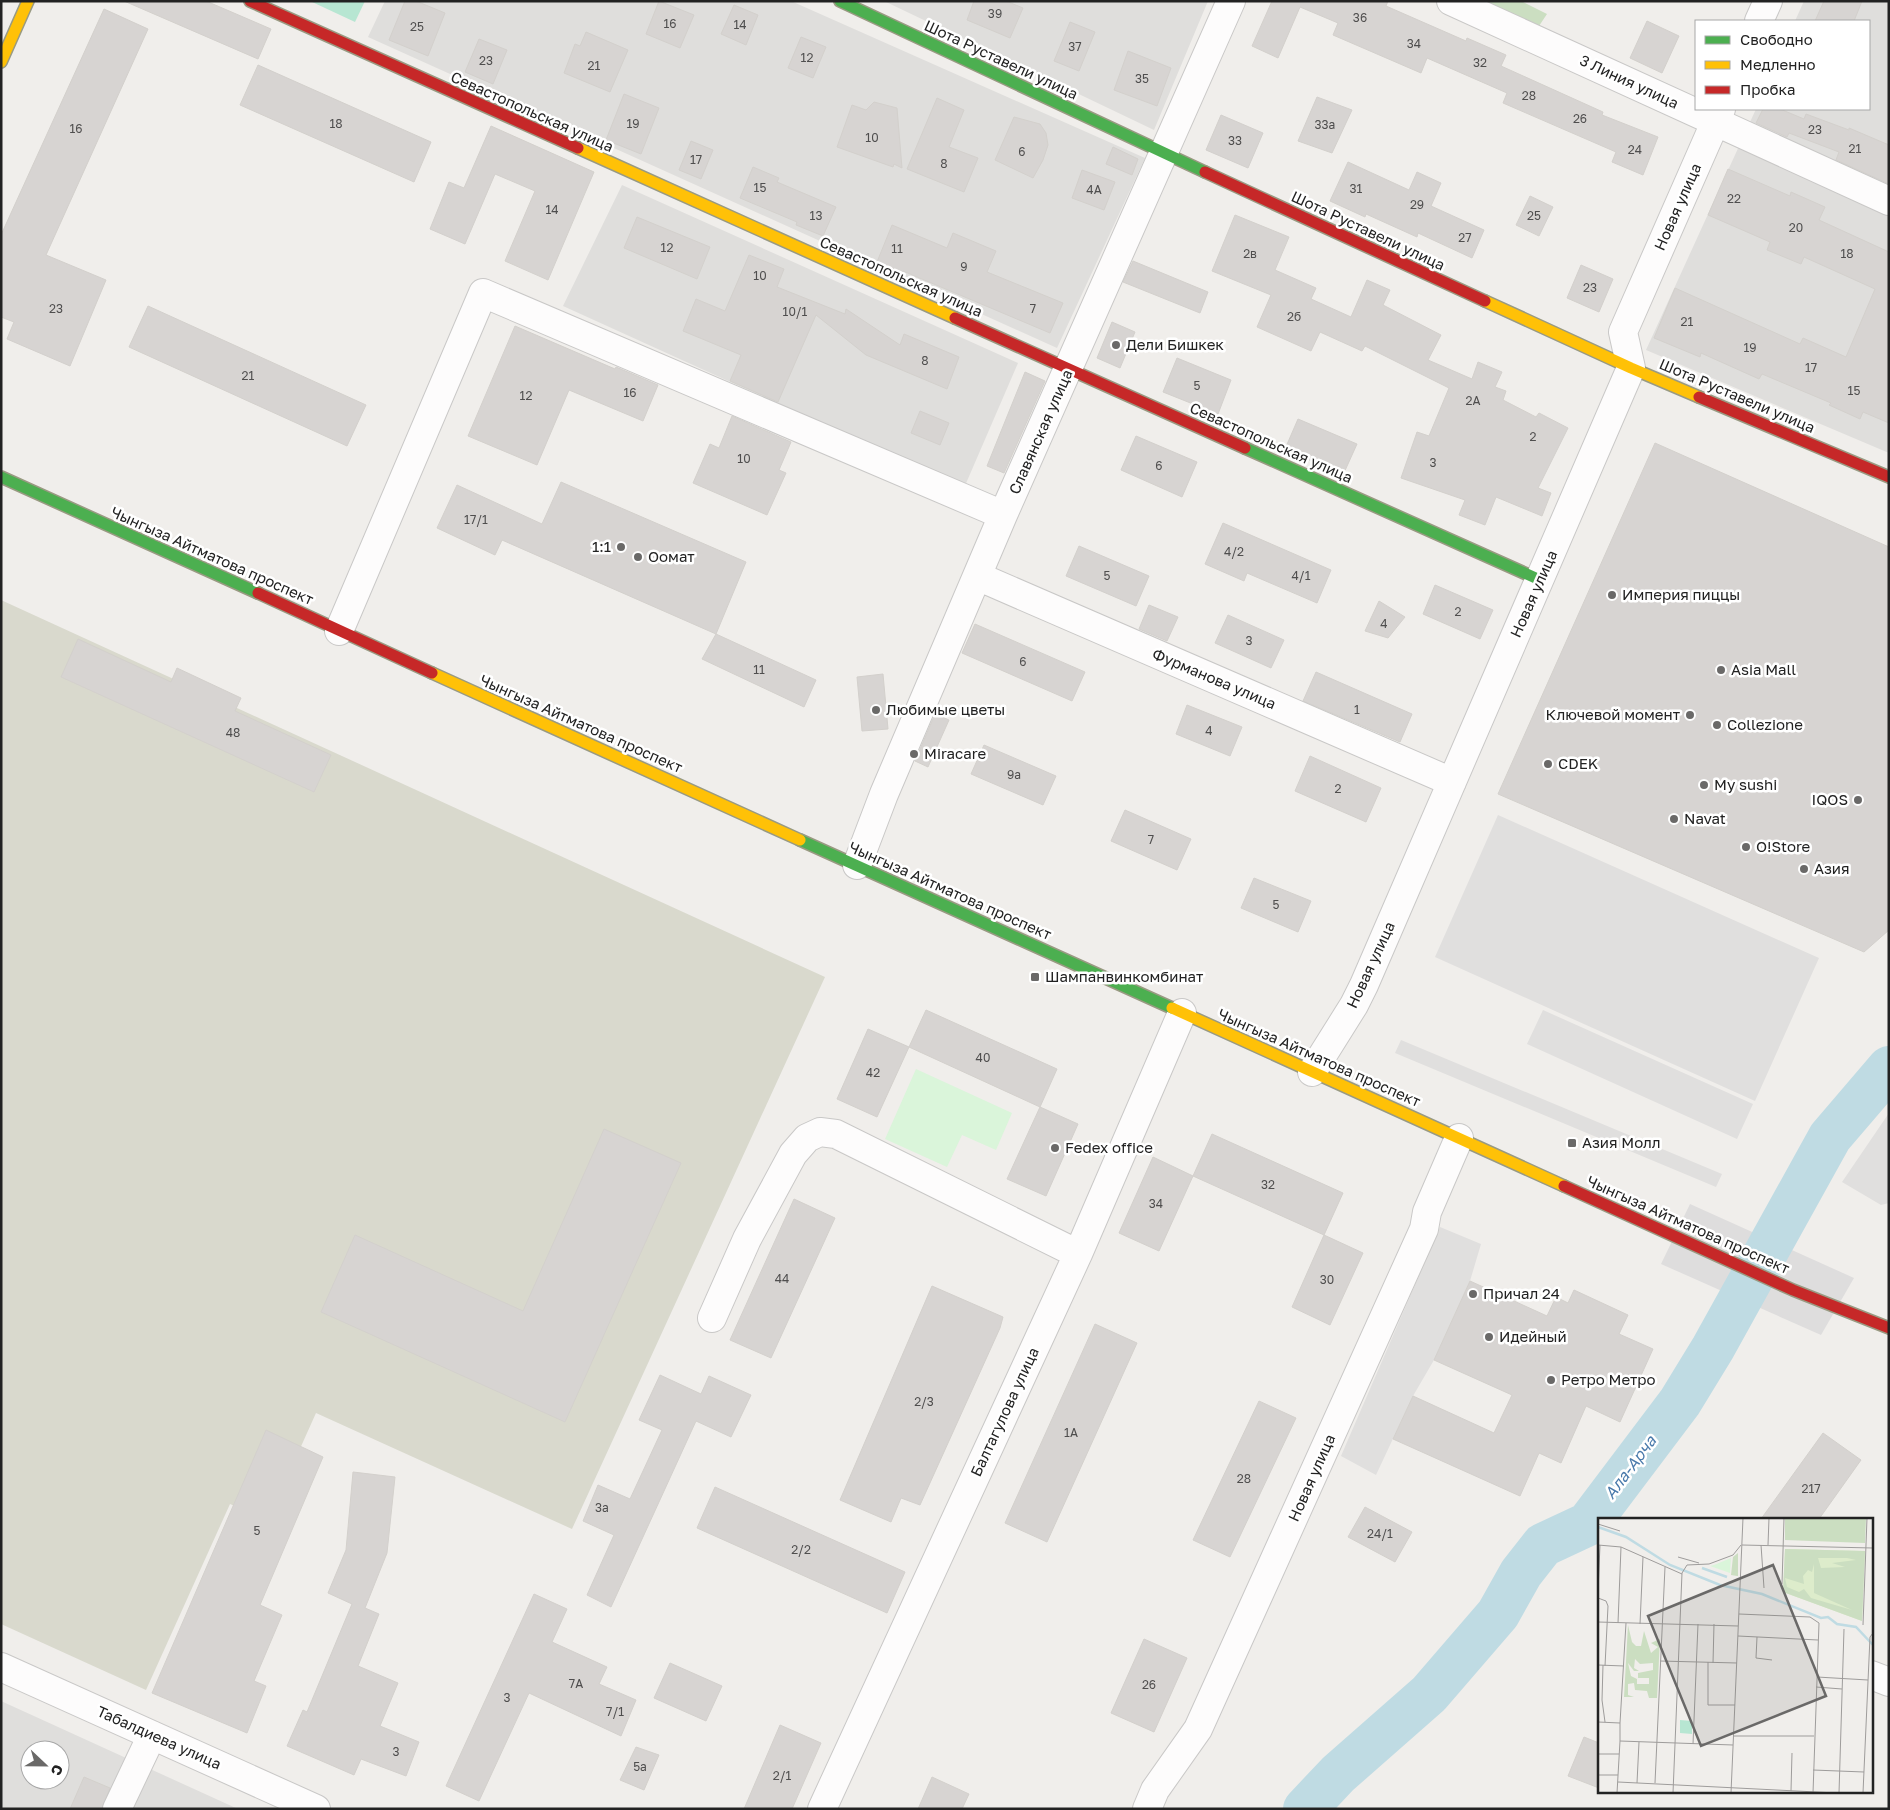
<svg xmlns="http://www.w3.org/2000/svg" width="1890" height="1810" font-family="'Golos Text',sans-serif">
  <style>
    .residential { fill: #dfdedc; fill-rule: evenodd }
    .construction { fill: #d9d9cd }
    .forest { fill: #cbdec1 }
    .park { fill: #daf5da }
    .pitch { fill: #b7e6d2 }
    .parking { fill: #e0dfde }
    .pier { fill: #dedddd }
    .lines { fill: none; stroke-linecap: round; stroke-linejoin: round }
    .river { stroke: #bfdbe3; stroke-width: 44 }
    .building { fill: #d7d4d2; stroke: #d3d0cc }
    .street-casing { stroke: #c9c8c7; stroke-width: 30 }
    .fast-casing { stroke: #999a82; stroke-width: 14 }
    .slow-casing { stroke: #999a82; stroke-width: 14 }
    .jam-casing { stroke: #999a82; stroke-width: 14 }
    .street { stroke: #fdfcfc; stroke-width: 28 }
    .fast { stroke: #4caf50; stroke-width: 11 }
    .slow { stroke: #ffc107; stroke-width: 11 }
    .jam { stroke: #c62828; stroke-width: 11 }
    .poi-dot { fill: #6a6968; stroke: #fff; stroke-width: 2 }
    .labels { text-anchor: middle; stroke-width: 5; stroke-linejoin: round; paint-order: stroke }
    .number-label { font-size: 12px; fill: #4f4e4e }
    .street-label { font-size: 15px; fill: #222; stroke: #fff }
    .poi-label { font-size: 15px; fill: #222; stroke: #fff; text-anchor: start }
    .water-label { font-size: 16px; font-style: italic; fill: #4a7aab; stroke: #fff }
    .inset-river { fill: none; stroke: #bfdbe3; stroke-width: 2.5 }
    .inset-road { fill: none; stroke: #9e9c9b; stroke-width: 1 }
    .view { fill: #6a6968; fill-opacity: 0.15; stroke: #6a6968; stroke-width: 2.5 }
    .inset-edge { fill: none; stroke: #222; stroke-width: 2.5 }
  </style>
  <rect width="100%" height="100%" fill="#f0eeeb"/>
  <path class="residential" d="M385 1H791L1145 158 1057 348 368 37Z
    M884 1H1208L1154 130Z
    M1804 1H1889V453L1646 350 1756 109H1869V21H1795Z
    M622 185 1018 363 964 488 563 306Z
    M1 1701 238 1809H1ZM30 1750H60V1780H30Z"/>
  <path class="construction" d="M1 600 825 977 572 1529 316 1413 268 1520 230 1504 146 1690 1 1624Z"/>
  <path class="forest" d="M1484 1H1521L1547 14 1539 26Z"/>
  <path class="park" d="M916 1069 1012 1113 996 1150 962 1135 947 1167 885 1139Z"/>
  <path class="pitch" d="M310 1H365L355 22Z"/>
  <path class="parking" d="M1498 815 1819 958 1755 1101 1435 957Z
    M1543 1010 1753 1104 1737 1139 1527 1044Z
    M1401 1040 1722 1174 1716 1187 1395 1053Z
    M1889 1113V1203L1881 1205 1842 1182Z
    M1440 1227 1481 1244 1470 1281 1434 1360 1413 1396 1376 1475 1341 1456Z"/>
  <path class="pier" d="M1690 1204 1854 1278 1821 1335 1661 1264Z"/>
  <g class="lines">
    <path class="river" d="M1305 1809 1338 1774 1429 1694 1498 1614 1521 1573 1543 1545 1588 1524 1680 1402 1713 1348 1830 1137 1889 1068"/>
  </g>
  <path class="building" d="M124 1H206L271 29 258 59Z
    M405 1H416L445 13 428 56 389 40Z
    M659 1 694 15 680 48 646 34Z
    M974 1H1006L1023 8 1010 38 967 20Z
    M1272 1H1388L1386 6 1466 41 1467 38 1506 55 1501 66 1603 112 1602 115 1658 137 1643 175 1612 162 1616 152 1503 103 1507 93 1427 58 1421 73 1333 35 1338 23 1300 7 1278 58 1252 46Z
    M1824 1H1862L1854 21H1815Z
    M734 5 758 15 746 45 721 34Z
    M104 9 148 29 46 255 106 280 70 366 7 339 14 322 1 317V235Z
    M1647 21 1679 36 1662 73 1630 58Z
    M1070 22 1095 32 1079 71 1054 61Z
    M586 32 628 50 610 92 564 73 575 44 580 46Z
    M801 37 826 47 813 78 788 68Z
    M479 39 507 50 493 84 465 72Z
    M1128 51 1171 68 1157 106 1114 90Z
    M258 65 431 142 414 182 240 105Z
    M624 94 659 108 641 154 606 140Z
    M1317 97 1352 110 1332 153 1298 141Z
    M937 98 964 110 949 147 978 158 964 192 907 169Z
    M874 102 897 108 902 168 894 164 893 167 837 147 852 105 866 110Z
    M1763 109H1780L1804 119 1806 114 1849 130V128L1889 145V184L1836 160 1839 152 1789 133 1787 137 1756 123Z
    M1221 115 1263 133 1248 168 1206 150Z
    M1014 117 1040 124 1046 133 1048 145 1043 160 1033 178 995 160Z
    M491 126 594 172 548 280 505 261 535 191 495 174 465 244 430 229 449 182 464 188Z
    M691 141 713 150 701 179 679 170Z
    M1113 147 1138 159 1132 175 1106 164Z
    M1348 162 1409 190 1417 172 1441 183 1431 206 1484 230 1472 258 1418 233 1417 237 1366 214 1365 217 1330 201Z
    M753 167 779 178 777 182 836 207 823 236 796 225 797 222 740 198Z
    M1728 169 1790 196 1791 192 1825 207 1819 220 1889 252V423L1863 412 1860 419 1829 405 1831 403 1762 374 1759 379 1701 353 1700 357 1654 338 1675 288 1800 344 1803 338 1846 357 1875 289 1804 257 1801 264 1767 250 1770 242 1708 215Z
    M1082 170 1115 182 1104 210 1072 198Z
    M1530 196 1553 207 1539 236 1516 225Z
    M1235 215 1289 237 1275 270 1316 288 1311 299 1351 317 1367 280 1390 290 1383 305 1441 335 1428 360 1472 379 1478 362 1502 372 1495 387 1506 391 1503 400 1536 417 1539 413 1568 428 1538 488 1551 493 1542 516 1496 497 1485 525 1459 515 1465 500 1401 478 1417 432 1429 436 1449 388 1365 346 1362 351 1320 332 1311 351 1257 327 1271 295 1212 271Z
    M637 217 710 247 697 279 624 248Z
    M892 225 947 248 953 233 996 251 987 272 1063 303 1050 333 903 271V272L877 262Z
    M749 255 784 269 777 287 845 314 846 309 900 345 904 334 959 357 947 389 866 355 816 315 778 402 730 381 741 355 683 331 696 299 725 311Z
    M1133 261 1208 292 1200 313 1123 282Z
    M1581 265 1613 279 1599 312 1567 298Z
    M148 306 366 405 347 446 129 347Z
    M1112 322 1135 332 1120 368 1097 358Z
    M515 326 615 369 616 367 658 385 643 421 569 390 537 465 468 436Z
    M1177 358 1231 380 1218 414 1163 392Z
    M1025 372 1045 381 1004 473 987 466Z
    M920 411 949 423 940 445 911 433Z
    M732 416 791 442 779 470 786 473 767 515 693 483 710 444 719 448Z
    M1298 419 1357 444 1343 475 1285 449Z
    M1136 436 1197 462 1182 497 1121 470Z
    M1655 443 1889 547V930L1864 952 1498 794Z
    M561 482 746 562 716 634 502 540 495 555 437 528 457 485 542 524Z
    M1223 523 1331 570 1317 603 1247 573 1244 581 1205 564Z
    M1079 546 1149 576 1136 606 1066 576Z
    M1435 585 1493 610 1480 639 1423 614Z
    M1379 601 1405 617 1388 638 1365 631Z
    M1149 605 1178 617 1167 641 1139 629Z
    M1228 615 1284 640 1271 668 1215 643Z
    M975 624 1085 672 1072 701 962 653Z
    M716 634 816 680 804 707 702 659Z
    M78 639 171 682 177 668 241 698 235 711 331 755 314 792 61 677Z
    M1316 672 1412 714 1400 742 1303 701Z
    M883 674 888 729 862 731 857 677Z
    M1187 705 1242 727 1230 756 1176 734Z
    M935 714 949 720 928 767 915 761Z
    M984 745 1056 776 1043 805 971 774Z
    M1310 756 1381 788 1366 822 1295 791Z
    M1125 810 1191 839 1177 870 1111 841Z
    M1254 878 1311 901 1298 932 1241 908Z
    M926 1010 1057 1069 1040 1107 909 1047Z
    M868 1029 909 1047 877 1117 837 1099Z
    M1040 1107 1078 1124 1046 1196 1007 1179Z
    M604 1129 681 1163 565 1422 321 1312 355 1235 523 1311Z
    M1212 1134 1343 1193 1324 1235 1193 1176Z
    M1153 1157 1193 1176 1159 1251 1119 1233Z
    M794 1199 835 1218 771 1358 730 1340Z
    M1324 1235 1363 1253 1330 1325 1292 1307Z
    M1470 1281 1547 1316 1556 1297 1568 1303 1574 1290 1628 1315 1619 1334 1653 1349 1620 1422 1586 1406 1561 1463 1539 1453 1520 1496 1393 1439 1413 1396 1494 1433 1512 1395 1434 1360Z
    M932 1286 1003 1317 1000 1328 920 1505 901 1498 891 1522 840 1500Z
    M1095 1324 1137 1343 1047 1542 1005 1523Z
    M660 1375 701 1394 709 1376 751 1395 731 1437 696 1421 611 1607 587 1595 614 1535 583 1521 598 1485 630 1499 662 1430 639 1420Z
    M1259 1401 1296 1418 1230 1557 1193 1540Z
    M266 1430 323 1457 260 1605 282 1615 254 1681 266 1686 247 1733 152 1693Z
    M1823 1433 1861 1460 1819 1519H1761Z
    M353 1472 395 1477 387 1553 365 1608 379 1614 358 1666 398 1683 380 1726 419 1742 406 1776 361 1759 354 1775 287 1746 303 1710 307 1712 352 1604 328 1593 346 1550Z
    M715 1487 905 1572 887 1613 697 1528Z
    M1365 1507 1412 1532 1395 1562 1348 1537Z
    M534 1594 567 1609 552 1642 607 1667 599 1684 636 1700 621 1736 529 1693 479 1801 446 1786Z
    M1144 1639 1187 1658 1154 1732 1111 1713Z
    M670 1663 722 1686 706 1721 654 1698Z
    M780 1725 821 1743 792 1809H744Z
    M1584 1737 1599 1743V1788L1568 1776Z
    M636 1747 659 1755 644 1790 620 1780Z
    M84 1777 110 1788 102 1809H70Z
    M932 1777 969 1794 962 1809H918Z"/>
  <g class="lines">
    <defs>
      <path id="street" d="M1451 1 1889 201
        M1759 21 1768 1
        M977 576 1452 782
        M339 631 483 293 1003 515
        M857 865 884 794 1003 515 1231 1
        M1312 1072 1354 1005 1364 985 1631 368 1623 332 1721 109
        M712 1318 747 1239 793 1154 807 1138 820 1132 836 1134 1078 1254
        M1 1667 316 1809
        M1871 1675 1889 1682
        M117 1809 152 1735
        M822 1809 1078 1254 1182 1013
        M1147 1809 1155 1790 1198 1729 1424 1229 1427 1212 1459 1138"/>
      <path id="fast" d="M840 1 1205 172
        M1245 448 1540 580
        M1 477 258 593
        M800 840 1172 1008"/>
      <path id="slow" d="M1 62 28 1
        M578 148 955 318
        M1485 301 1631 368 1699 397
        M432 673 800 840
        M1172 1008 1564 1186"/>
      <path id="jam" d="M250 1 578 148
        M1205 172 1485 301
        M955 318 1245 448
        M1699 397 1889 477
        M258 593 432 673
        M1564 1186 1793 1290 1889 1328"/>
    </defs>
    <use href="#street" class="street-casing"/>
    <use href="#fast" class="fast-casing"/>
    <use href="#slow" class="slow-casing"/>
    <use href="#jam" class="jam-casing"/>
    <use href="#street" class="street"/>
    <use href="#fast" class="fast"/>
    <use href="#slow" class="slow"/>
    <use href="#jam" class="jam"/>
  </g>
  <g class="poi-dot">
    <circle cx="1116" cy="345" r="5"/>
    <circle cx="621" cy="547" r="5"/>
    <circle cx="638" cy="557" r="5"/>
    <circle cx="1612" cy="595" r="5"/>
    <circle cx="1721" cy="670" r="5"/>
    <circle cx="876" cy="710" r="5"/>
    <circle cx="1690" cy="715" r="5"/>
    <circle cx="1717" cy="725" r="5"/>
    <circle cx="914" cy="754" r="5"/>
    <circle cx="1548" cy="764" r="5"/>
    <circle cx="1704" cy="785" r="5"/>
    <circle cx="1858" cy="800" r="5"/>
    <circle cx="1674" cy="819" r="5"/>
    <circle cx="1746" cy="847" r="5"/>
    <circle cx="1804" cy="869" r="5"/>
    <rect x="1030" y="972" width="10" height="10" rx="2.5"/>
    <rect x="1567" y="1138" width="10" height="10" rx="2.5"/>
    <circle cx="1055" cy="1148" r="5"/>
    <circle cx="1473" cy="1294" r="5"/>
    <circle cx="1489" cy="1337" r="5"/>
    <circle cx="1551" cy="1380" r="5"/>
  </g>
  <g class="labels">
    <g class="number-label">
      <text x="995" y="18">39</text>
      <text x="1360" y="22">36</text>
      <text x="670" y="28">16</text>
      <text x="740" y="29">14</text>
      <text x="417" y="31">25</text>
      <text x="1414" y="48">34</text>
      <text x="1075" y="51">37</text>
      <text x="807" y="62">12</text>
      <text x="486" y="65">23</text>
      <text x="1480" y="67">32</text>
      <text x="594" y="70">21</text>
      <text x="1142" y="83">35</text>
      <text x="1529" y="100">28</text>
      <text x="1580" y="123">26</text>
      <text x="336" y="128">18</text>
      <text x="633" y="128">19</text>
      <text x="1325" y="129">33а</text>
      <text x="76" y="133">16</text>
      <text x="1815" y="134">23</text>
      <text x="872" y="142">10</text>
      <text x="1235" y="145">33</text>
      <text x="1855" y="153">21</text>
      <text x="1635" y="154">24</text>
      <text x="1022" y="156">6</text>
      <text x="696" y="164">17</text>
      <text x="944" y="168">8</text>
      <text x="760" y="192">15</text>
      <text x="1356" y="193">31</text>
      <text x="1094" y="194">4А</text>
      <text x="1734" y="203">22</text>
      <text x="1417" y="209">29</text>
      <text x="552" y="214">14</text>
      <text x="816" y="220">13</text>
      <text x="1534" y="220">25</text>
      <text x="1796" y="232">20</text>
      <text x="1465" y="242">27</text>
      <text x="667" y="252">12</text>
      <text x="897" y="253">11</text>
      <text x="1250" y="258">2в</text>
      <text x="1847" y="258">18</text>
      <text x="964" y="271">9</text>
      <text x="760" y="280">10</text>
      <text x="1590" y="292">23</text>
      <text x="56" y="313">23</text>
      <text x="1033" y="313">7</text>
      <text x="795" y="316">10/1</text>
      <text x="1294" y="321">2б</text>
      <text x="1687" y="326">21</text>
      <text x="1750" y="352">19</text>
      <text x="925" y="365">8</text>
      <text x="1811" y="372">17</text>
      <text x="248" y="380">21</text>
      <text x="1197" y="390">5</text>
      <text x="1854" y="395">15</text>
      <text x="630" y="397">16</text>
      <text x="526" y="400">12</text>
      <text x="1473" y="405">2А</text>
      <text x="1533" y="441">2</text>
      <text x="744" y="463">10</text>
      <text x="1433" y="467">3</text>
      <text x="1159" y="470">6</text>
      <text x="476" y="524">17/1</text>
      <text x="1234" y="556">4/2</text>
      <text x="1107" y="580">5</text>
      <text x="1301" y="580">4/1</text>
      <text x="1458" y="616">2</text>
      <text x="1384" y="628">4</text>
      <text x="1249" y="645">3</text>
      <text x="1023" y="666">6</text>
      <text x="759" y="674">11</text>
      <text x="1357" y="714">1</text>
      <text x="1209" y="735">4</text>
      <text x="233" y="737">48</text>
      <text x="1014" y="779">9а</text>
      <text x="1338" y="793">2</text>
      <text x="1151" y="844">7</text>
      <text x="1276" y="909">5</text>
      <text x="983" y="1062">40</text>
      <text x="873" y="1077">42</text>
      <text x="1268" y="1189">32</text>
      <text x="1156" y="1208">34</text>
      <text x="782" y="1283">44</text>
      <text x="1327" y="1284">30</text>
      <text x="924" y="1406">2/3</text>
      <text x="1071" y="1437">1А</text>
      <text x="1244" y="1483">28</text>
      <text x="1811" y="1493">217</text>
      <text x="602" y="1512">3а</text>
      <text x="257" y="1535">5</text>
      <text x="1380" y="1538">24/1</text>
      <text x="801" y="1554">2/2</text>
      <text x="576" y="1688">7А</text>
      <text x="1149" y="1689">26</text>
      <text x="507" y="1702">3</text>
      <text x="615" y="1716">7/1</text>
      <text x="396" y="1756">3</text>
      <text x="640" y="1771">5а</text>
      <text x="782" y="1780">2/1</text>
    </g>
    <g class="street-label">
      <text transform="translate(1001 60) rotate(25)" y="5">Шота Руставели улица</text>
      <text transform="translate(1629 82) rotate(25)" y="5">3 Линия улица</text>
      <text transform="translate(532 112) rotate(24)" y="5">Севастопольская улица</text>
      <text transform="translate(1678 207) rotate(-66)" y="5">Новая улица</text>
      <text transform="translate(1368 231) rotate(25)" y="5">Шота Руставели улица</text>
      <text transform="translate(901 277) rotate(24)" y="5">Севастопольская улица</text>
      <text transform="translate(1737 396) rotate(23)" y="5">Шота Руставели улица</text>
      <text transform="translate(1041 432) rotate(-66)" y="5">Славянская улица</text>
      <text transform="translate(1271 443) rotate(24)" y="5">Севастопольская улица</text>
      <text transform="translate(212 556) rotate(24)" y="5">Чынгыза Айтматова проспект</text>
      <text transform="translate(1534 594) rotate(-66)" y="5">Новая улица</text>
      <text transform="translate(1214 679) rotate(23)" y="5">Фурманова улица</text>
      <text transform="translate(581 724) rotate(24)" y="5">Чынгыза Айтматова проспект</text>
      <text transform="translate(950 891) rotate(24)" y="5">Чынгыза Айтматова проспект</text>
      <text transform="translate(1371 965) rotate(-65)" y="5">Новая улица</text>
      <text transform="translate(1319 1058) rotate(24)" y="5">Чынгыза Айтматова проспект</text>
      <text transform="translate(1688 1225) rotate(24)" y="5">Чынгыза Айтматова проспект</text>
      <text transform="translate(1005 1412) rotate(-65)" y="5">Балтагулова улица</text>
      <text transform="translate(1312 1478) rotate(-66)" y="5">Новая улица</text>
      <text transform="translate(159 1738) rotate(24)" y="5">Табалдиева улица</text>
    </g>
    <g class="poi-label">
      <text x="1126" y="350">Дели Бишкек</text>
      <text x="611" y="552" text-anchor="end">1:1</text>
      <text x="648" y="562">Оомат</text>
      <text x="1622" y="600">Империя пиццы</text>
      <text x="1731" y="675">Asia Mall</text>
      <text x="886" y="715">Любимые цветы</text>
      <text x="1680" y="720" text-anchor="end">Ключевой момент</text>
      <text x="1727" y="730">Cоllezione</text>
      <text x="924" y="759">Miracare</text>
      <text x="1558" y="769">CDEK</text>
      <text x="1714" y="790">My sushi</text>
      <text x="1848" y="805" text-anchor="end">IQOS</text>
      <text x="1684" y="824">Navat</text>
      <text x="1756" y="852">O!Store</text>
      <text x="1814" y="874">Азия</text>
      <text x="1045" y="982">Шампанвинкомбинат</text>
      <text x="1582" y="1148">Азия Молл</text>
      <text x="1065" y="1153">Fedex office</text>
      <text x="1483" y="1299">Причал 24</text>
      <text x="1499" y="1342">Идейный</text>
      <text x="1561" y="1385">Ретро Метро</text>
    </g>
    <g class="water-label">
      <text transform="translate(1630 1467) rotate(-53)" y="6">Ала-Арча</text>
    </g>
  </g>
  <g transform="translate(1598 1518)">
    <rect width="275" height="275" fill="#f0eeeb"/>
    <path d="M187 31 267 33 264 103 185 74Z" fill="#ddeccb"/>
    <path d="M187 0H268L267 25 187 22ZM187 31 267 33 264 103 185 74ZM220 40H249L258 42 234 45 247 49 223 50ZM216 46V75L254 92 213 80 206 71 201 74 189 69 187 60 206 66 205 58 210 52 214 54ZM140 35V58H139L133 57 135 39ZM30 107 34 124 38 128H43L46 113 53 135 60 129 53 125 62 121 59 180H51L49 173 37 172 36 165 30 166V177L36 179H26ZM37 141 42 146 55 145V152L40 155V160H51V166H39V161L33 158 30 145 36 153H41L36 150Z" fill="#cbdec1" fill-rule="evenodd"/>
    <path d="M133 40 132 55 112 48 116 47Z" fill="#daf5da"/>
    <path d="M82 202 94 203V216L82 215Z" fill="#b7e6d2"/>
    <path class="inset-river" d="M0 9 28 19 72 47 122 67 164 76 223 100 230 99 239 106 258 109 275 127M104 50 129 59"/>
    <path class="inset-road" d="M0 6 22 13M0 27 23 29 84 56M144 27 275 30M163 27 166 70M170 27 171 0M80 39 101 45M184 66 186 0M0 73 2 27M0 80 8 83 10 88 7 148M141 96 212 99 221 105 215 275M0 104 140 108M20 105 23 29M42 106 45 39M265 107 269 0M140 118 220 122M159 119 158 140 174 142M62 143 139 145M110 144V187H137M115 145 116 106M0 147 26 148M5 147 4 182 7 204M219 159 270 162M218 169 244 171M0 204 22 205V223L135 227M22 205 28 105M136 218H216M95 226 100 106M0 236H21M215 252 266 254M0 257H20M20 264 238 275M39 265 41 224M57 265 67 49M193 273 194 235M19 275 22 223M75 275 84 55 89 47 111 46 135 37 143 27M133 275 145 0M241 275 246 111M265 275 272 119 275 115"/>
    <path class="view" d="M175 47 228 178 103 228 50 98Z"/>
    <rect width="275" height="275" class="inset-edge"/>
  </g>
  <rect width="1890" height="1810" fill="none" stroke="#222222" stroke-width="5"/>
  <rect x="1695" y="20" width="175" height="90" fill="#ffffff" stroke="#a7a7a7"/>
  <rect x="1705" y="36" width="25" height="8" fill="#4caf50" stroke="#a7a7a7"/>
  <text x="1740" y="45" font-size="15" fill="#222222">Свободно</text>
  <rect x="1705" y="61" width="25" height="8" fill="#ffc107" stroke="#a7a7a7"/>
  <text x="1740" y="70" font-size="15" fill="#222222">Медленно</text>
  <rect x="1705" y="86" width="25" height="8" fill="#c62828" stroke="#a7a7a7"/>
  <text x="1740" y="95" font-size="15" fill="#222222">Пробка</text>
  <g transform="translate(45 1765) rotate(112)"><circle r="24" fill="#ffffff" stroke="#a7a7a7"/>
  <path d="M0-4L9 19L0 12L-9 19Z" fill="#6a6968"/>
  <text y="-8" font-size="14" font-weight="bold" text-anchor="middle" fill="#222222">С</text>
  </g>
</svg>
